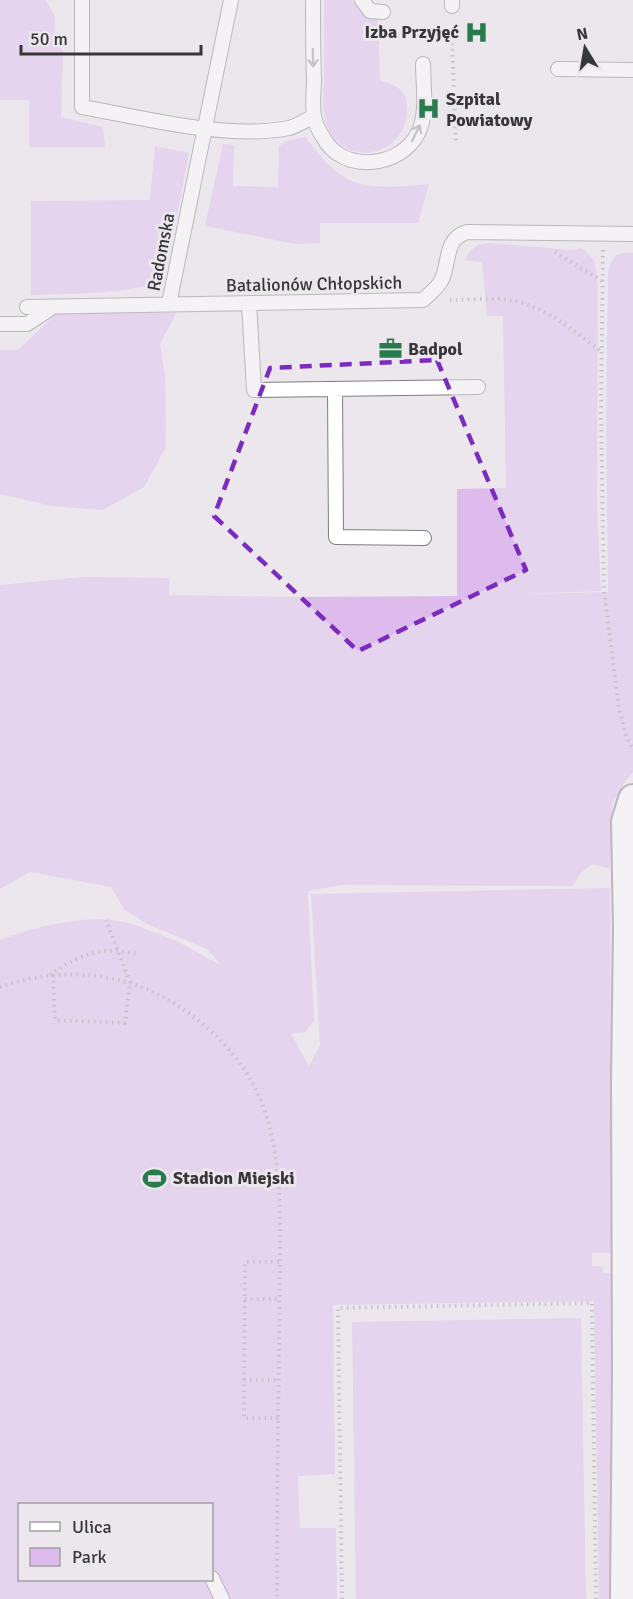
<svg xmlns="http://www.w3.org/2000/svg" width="633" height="1599" font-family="Signika,sans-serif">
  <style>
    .green { fill: #ddbced; fill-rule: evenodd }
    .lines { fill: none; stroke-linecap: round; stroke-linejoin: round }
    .lane-casing { stroke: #807d82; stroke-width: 16 }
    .street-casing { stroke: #807d82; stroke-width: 32 }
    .path { stroke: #9c999d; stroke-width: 4; stroke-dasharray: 1.5 4.5; stroke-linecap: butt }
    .lane { stroke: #fff; stroke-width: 14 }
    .street { stroke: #fff; stroke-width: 28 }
    .oneway { stroke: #9b9a9c }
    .marked { fill: none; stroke: #7b2cbf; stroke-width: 4.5; stroke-dasharray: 12 8; stroke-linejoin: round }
    .labels { text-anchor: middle; stroke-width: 6; stroke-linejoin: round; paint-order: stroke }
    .poi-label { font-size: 18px; font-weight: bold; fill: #373638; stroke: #ebe7ed; text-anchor: start }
    .street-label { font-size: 18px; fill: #373638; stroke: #ebe7ed }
  </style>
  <rect width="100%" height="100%" fill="#ebe7ed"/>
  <path class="green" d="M0 0H46L55 17V42L63 50 61 117 103 127 105 147H29V100H0Z
    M324 0H352L364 16 378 17 380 80C388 83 398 85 403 93 407 97 407 105 407 110 408 143 370 165 342 145 337 141 331 135 328 128 321 113 324 94 324 78 324 52 324 26 324 0Z
    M305 137C316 150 326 165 341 175 363 192 403 186 429 184L418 223H320V243L296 244 205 226 223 144 234 145 233 186 278 187 279 146 287 141Z
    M155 146 189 153 168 262C164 271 160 278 151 283 133 294 56 294 31 295V201L150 200Z
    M490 243 572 250 582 248 595 261 598 288 597 506 601 591 493 595 608 592 606 422 608 271C615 254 614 253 633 253V772L624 783 612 804 610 869 593 864 583 871 572 886 341 885 308 891 314 1021 305 1032 291 1034 309 1066 320 1045 311 894 610 888 612 1253H592V1266L603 1267V1273H611L612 1599H599L594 1301 333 1305 335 1474 298 1476 300 1528H336L337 1599H0V940C35 927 76 916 114 920 134 923 157 933 176 941 191 948 206 958 221 965L207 949 147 924 124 909 111 887 30 872 0 889V585L83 577 169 578V595L293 597 457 596V489L506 488 503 316H487L482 262 464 260C471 249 476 244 490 243ZM20 1504H212V1580H20Z
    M57 313H176L160 344 165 377 166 447 144 487 103 510 52 506 0 494V350H18Z
    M581 1318 586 1599H356L352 1322Z"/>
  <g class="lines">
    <defs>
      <path id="lane" d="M82 0V107C145 118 226 140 289 128 297 126 306 120 314 116
        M313 0C313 26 313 52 314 79 314 90 312 104 314 116 315 122 319 131 323 137 342 174 401 168 418 133 428 114 423 85 423 64
        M362 0 370 11 383 12
        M452 6V0
        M558 69 633 70
        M249 303 254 390 478 387
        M169 304 231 0
        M27 307 423 300C429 294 439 287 442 279 450 262 444 239 467 232L633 234
        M0 324H27L53 307
        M335 389 336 537 424 538
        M212 1578 222 1599"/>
      <path id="street" d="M625 1599 627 1372 626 1082 628 927 626 822 633 799"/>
    </defs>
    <use href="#lane" class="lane-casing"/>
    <use href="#street" class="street-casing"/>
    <path class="path" d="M452 43 456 143
      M603 250 601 410 604 591 619 709 626 735 633 750
      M555 252 602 281
      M450 300C471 300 495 297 515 301 549 309 575 332 602 352
      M50 975C81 953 102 946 139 954
      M53 975 55 1020 125 1023 130 982 106 920
      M0 987C47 970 100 970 146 989 188 1006 232 1044 253 1084 280 1135 280 1193 280 1249 280 1281 279 1312 279 1344 278 1429 277 1514 277 1599
      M245 1299H280
      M244 1380H279
      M278 1418H244L245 1262H280
      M342 1599 338 1308 592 1303 596 1599"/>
    <use href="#lane" class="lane"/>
    <use href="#street" class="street"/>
  </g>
  <defs><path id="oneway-shaft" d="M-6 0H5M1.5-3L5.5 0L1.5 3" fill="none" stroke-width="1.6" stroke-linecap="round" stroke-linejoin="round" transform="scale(1.5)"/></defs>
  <g class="oneway">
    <use href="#oneway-shaft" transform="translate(313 58) rotate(89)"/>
    <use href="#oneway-shaft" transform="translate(416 133) rotate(-64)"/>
  </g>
  <path d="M0 0H633V1599H0ZM437 360 526 570 358 651 214 516 270 368Z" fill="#ebe7ed" fill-opacity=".55" fill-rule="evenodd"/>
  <path class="marked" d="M437 360 526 570 358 651 214 516 270 368Z"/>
  <defs>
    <symbol id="hospital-bare" viewBox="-9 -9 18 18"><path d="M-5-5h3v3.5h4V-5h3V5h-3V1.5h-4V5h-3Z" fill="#297b4d" stroke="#ebe7ed" stroke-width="2.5" paint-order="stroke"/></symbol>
    <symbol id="office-bare" viewBox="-9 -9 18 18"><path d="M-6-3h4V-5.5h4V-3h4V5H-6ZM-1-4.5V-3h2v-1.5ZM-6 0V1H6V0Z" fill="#297b4d" stroke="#ebe7ed" stroke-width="2.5" paint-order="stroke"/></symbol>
    <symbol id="stadium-bare" viewBox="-9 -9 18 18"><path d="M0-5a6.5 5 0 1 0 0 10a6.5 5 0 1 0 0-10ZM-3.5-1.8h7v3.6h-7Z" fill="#297b4d" stroke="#ebe7ed" stroke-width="2.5" paint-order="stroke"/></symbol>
  </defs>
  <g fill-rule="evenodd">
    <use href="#hospital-bare" x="460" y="16" width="33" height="33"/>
    <use href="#hospital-bare" x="412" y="92" width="33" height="33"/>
    <use href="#office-bare" x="374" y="332" width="33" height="33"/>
    <use href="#stadium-bare" x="138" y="1162" width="33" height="33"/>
  </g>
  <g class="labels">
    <g class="poi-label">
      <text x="459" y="38" text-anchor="end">Izba Przyjęć</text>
      <text x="446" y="105">Szpital<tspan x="446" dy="21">Powiatowy</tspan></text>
      <text x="408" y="355">Badpol</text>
      <text x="173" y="1184">Stadion Miejski</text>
    </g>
    <g class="street-label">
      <text transform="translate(161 252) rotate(-79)" y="6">Radomska</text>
      <text transform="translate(314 284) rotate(-1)" y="6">Batalionów Chłopskich</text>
    </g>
  </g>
  <rect x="18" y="1503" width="195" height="78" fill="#ebe7ed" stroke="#a3a0a5" stroke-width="1.5"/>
  <rect x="30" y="1522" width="30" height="9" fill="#ffffff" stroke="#a3a0a5" stroke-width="1.5"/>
  <text x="72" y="1533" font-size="18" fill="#373638">Ulica</text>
  <rect x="30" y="1548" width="30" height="18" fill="#ddbced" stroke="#a3a0a5" stroke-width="1.5"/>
  <text x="72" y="1563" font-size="18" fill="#373638">Park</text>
  <g transform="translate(585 48) rotate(349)" stroke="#ebe7ed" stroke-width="4.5" paint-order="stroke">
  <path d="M0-4.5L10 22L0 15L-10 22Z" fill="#373638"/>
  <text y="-9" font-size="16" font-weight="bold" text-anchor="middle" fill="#373638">N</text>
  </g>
  <path d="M21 45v9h180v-9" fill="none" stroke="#373638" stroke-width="3"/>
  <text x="30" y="45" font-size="18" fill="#373638" stroke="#ebe7ed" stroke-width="4.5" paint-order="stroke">50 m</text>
</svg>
